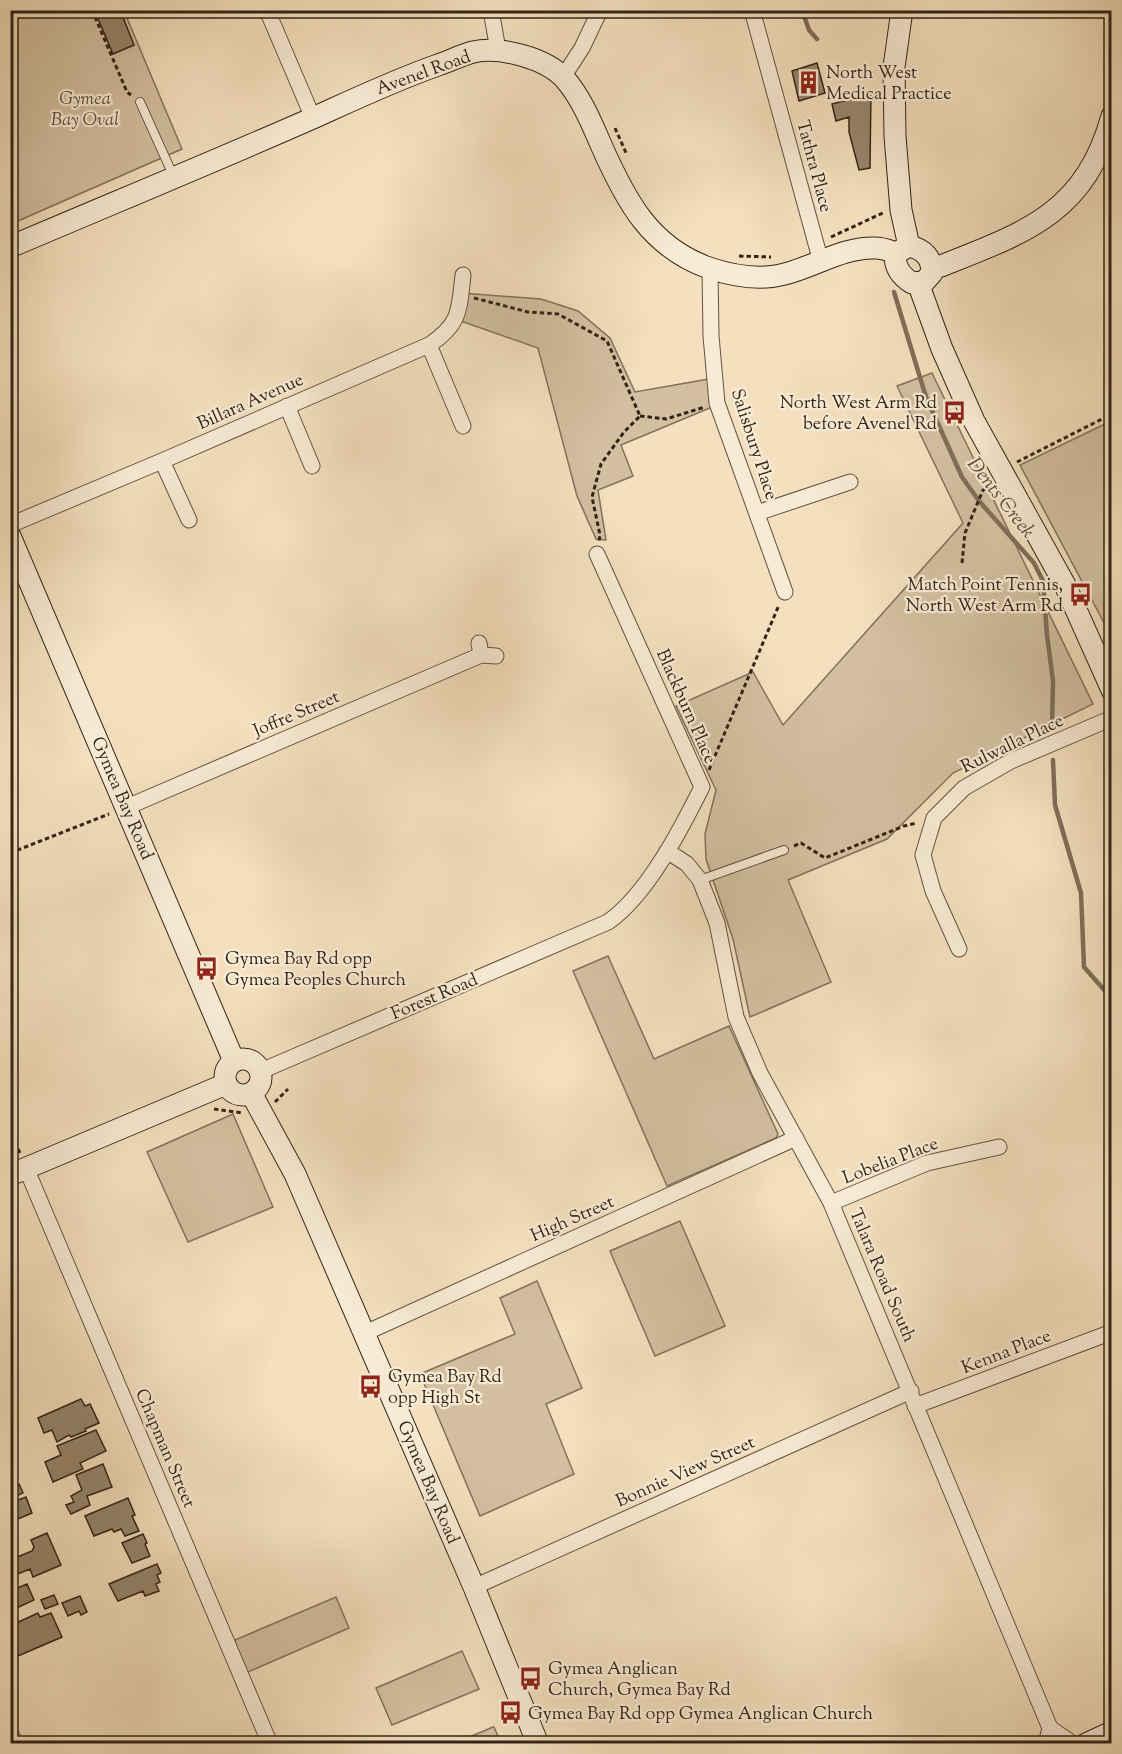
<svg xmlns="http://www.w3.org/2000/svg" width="1122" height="1754" font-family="'Sorts Mill Goudy',serif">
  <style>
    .green { fill: #d3c0a1; stroke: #82725c; stroke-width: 1.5 }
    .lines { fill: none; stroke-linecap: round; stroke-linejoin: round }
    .stream { stroke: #7e6e59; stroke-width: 4.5 }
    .building { fill: #96866d; stroke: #312416; stroke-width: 1.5 }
    .lane-casing { stroke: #625340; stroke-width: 10 }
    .street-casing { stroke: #625340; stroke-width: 17 }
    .secondary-casing { stroke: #312416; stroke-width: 23 }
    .path { stroke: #312416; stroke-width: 3; stroke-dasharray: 4.5 3; stroke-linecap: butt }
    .lane { stroke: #f8ebd5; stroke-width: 8 }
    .street { stroke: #f8ebd5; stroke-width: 15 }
    .secondary { stroke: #f8ebd5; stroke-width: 21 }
    .labels { text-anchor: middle; stroke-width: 4.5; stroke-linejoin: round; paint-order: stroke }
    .street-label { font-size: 18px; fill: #312416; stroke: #f8ebd5 }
    .poi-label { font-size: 18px; fill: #312416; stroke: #f8ebd5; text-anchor: start }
    .park-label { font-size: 18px; font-style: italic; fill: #5a4b39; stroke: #f8ebd5 }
    .water-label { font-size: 20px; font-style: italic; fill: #5e4f3d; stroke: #f8ebd5 }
  </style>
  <rect width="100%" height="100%" fill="#f4e0be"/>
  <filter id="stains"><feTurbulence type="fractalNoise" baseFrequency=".00333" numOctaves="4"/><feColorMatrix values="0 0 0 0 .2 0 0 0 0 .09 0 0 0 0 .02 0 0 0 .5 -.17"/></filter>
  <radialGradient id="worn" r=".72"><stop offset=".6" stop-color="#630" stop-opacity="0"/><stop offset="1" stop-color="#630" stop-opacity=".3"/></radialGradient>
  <path class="green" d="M10 11H124L182 149 11 224Z
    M461 293 541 299 578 311 610 338 635 392 715 378 717 405 621 445 633 476 598 490 606 540 596 539 577 496 538 348 455 319Z
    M932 373 1093 704 953 773 887 839 788 880 831 982 750 1017 733 939 706 859 705 834 716 790 676 706 753 672 783 725 963 523 897 386Z
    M1111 421V636L1020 465Z
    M608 956 654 1059 729 1026 778 1134 776 1138 667 1186 573 971Z
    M233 1114 273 1207 188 1242 147 1152Z
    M680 1221 725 1326 655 1356 610 1251Z
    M537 1281 582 1388 546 1404 574 1474 480 1516 420 1374 515 1334 500 1298Z
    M336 1597 349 1628 241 1675 228 1643Z
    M462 1651 479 1689 392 1725 376 1688Z
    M494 1727 501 1743H455L493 1727Z"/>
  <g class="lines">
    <path class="stream" d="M802 10 809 30 817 39
      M894 292 926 397 962 477 979 501 1034 563 1043 581 1047 635 1053 681 1052 726
      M1053 760 1055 805 1081 893 1084 967 1106 992 1112 1009"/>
  </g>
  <path class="building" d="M104 10H120L134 45 113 54 96 14Z
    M817 63 825 93 799 101 792 71Z
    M871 91 870 168 859 170 849 132V117L836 121 832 104 859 97V94Z
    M81 1399 85 1406 90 1404 99 1423 85 1429 86 1431 71 1437 69 1435 57 1442 52 1430 44 1433 38 1418Z
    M96 1430 106 1451 80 1463 83 1469 53 1482 45 1462 61 1455 57 1446Z
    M103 1464 112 1487 87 1496 90 1505 71 1514 66 1505 74 1502 71 1496 82 1490 76 1475Z
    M19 1484 23 1493 10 1499V1488Z
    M26 1497 32 1513 13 1521 10 1515V1503Z
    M128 1498 135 1515 132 1516 139 1531 125 1536 121 1529 114 1532 112 1529 94 1536 85 1516Z
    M47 1533 61 1565 33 1577 30 1569 10 1577V1560L32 1551 34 1547 31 1540Z
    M143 1534 147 1543 145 1544 150 1556 132 1563 122 1543Z
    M157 1564 161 1573 157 1575 160 1582 156 1584 159 1591 145 1596 143 1591 118 1601 109 1584Z
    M27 1584 34 1600 10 1611V1591Z
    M54 1595 58 1604 45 1609 41 1600Z
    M80 1596 87 1612 81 1615 79 1611 68 1616 62 1603Z
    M38 1613 40 1617 51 1613 62 1637 18 1656 13 1643 17 1642 12 1634 15 1633 12 1625Z"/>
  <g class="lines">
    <defs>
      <path id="lane" d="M140 102 173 175
        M700 880 784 850"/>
      <path id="street" d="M267 10 313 118
        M491 10 498 50
        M752 10 821 262
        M563 77 582 48 600 10
        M710 268 711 336 717 403 785 592
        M429 345 463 426
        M287 406 312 466
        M162 461 189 520
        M757 513 850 482
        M10 525 162 461 429 345C461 324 459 310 463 275
        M481 655 496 656
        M127 807 481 655 479 643
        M667 851 687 864 700 880 717 923 736 1017 760 1073 831 1203 1050 1728 1073 1744
        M959 949 933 891 923 855 934 818 964 788 1011 761 1112 718
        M261 1071 608 922C647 895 681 829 702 787L597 554
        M26 1168 270 1744
        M831 1203 927 1163 999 1147
        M365 1333 796 1138
        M915 1406 1112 1332
        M474 1587 911 1391
        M10 1732 15 1744
        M1046 1744 1050 1728"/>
      <path id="secondary" d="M902 10 894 67 895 136 901 210 909 246
        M909 246C924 249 932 258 932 273L924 282 912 283C901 276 893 266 896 253Z
        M10 247C111 204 213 162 313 118 355 99 395 80 438 65 450 61 461 55 473 52 500 46 546 58 565 79 582 99 592 124 602 147 626 201 650 247 709 268 727 274 747 278 766 277 803 275 839 246 876 248 883 248 890 251 896 253
        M932 267 941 266C1027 232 1085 213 1112 116
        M918 283 942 349 974 421 1065 585 1112 690
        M10 536 234 1061
        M225 1077a18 18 0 1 1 36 0a18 18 0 1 1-36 0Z
        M251 1093 295 1174 474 1587 538 1744
        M10 1175 226 1084
        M1086 1744 1112 1732"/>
    </defs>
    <use href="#lane" class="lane-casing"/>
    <use href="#street" class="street-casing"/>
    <use href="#secondary" class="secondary-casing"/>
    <path class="path" d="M92 10 127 92 131 95
      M615 128 627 155
      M831 237 885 212
      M739 256 771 257
      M474 298 528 312 558 314 607 341 640 416 624 432 601 464 592 497 600 535 599 541
      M640 416 666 419 705 407
      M1017 462 1112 414
      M962 563 965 533 983 490 990 485
      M709 770 779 605
      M794 846 801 843 825 858 904 826 917 823
      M10 853 109 814
      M275 1102 288 1089
      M214 1109 243 1113
      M15 1142 20 1153"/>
    <use href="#lane" class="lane"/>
    <use href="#street" class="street"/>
    <use href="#secondary" class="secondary"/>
  </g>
  <defs>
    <symbol id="building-bare" viewBox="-9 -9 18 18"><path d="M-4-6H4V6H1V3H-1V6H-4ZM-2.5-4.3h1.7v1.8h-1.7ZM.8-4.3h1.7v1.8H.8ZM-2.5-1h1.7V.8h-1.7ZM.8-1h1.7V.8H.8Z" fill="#8f2418" stroke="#f8ebd5" stroke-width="2.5" paint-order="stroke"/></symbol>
    <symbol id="bus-bare" viewBox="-9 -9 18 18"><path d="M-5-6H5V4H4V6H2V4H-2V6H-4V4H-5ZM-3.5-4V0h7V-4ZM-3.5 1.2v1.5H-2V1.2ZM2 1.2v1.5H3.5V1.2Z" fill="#8f2418" stroke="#f8ebd5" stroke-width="2.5" paint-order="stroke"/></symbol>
  </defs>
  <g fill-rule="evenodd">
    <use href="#building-bare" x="792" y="66" width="33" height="33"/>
    <use href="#bus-bare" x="938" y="396" width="33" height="33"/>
    <use href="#bus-bare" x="1064" y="578" width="33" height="33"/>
    <use href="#bus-bare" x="190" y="952" width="33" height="33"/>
    <use href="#bus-bare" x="354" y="1370" width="33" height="33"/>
    <use href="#bus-bare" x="514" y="1662" width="33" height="33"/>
    <use href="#bus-bare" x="494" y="1696" width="33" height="33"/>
  </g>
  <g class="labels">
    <g class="street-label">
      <text transform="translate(423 72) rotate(-20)" y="6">Avenel Road</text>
      <text transform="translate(815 166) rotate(75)" y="6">Tathra Place</text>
      <text transform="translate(250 401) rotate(-24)" y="6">Billara Avenue</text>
      <text transform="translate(755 444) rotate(72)" y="6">Salisbury Place</text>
      <text transform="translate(687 706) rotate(66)" y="6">Blackburn Place</text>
      <text transform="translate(296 713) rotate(-23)" y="6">Joffre Street</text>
      <text transform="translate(1012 743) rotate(-26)" y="6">Rulwalla Place</text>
      <text transform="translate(123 798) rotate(67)" y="6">Gymea Bay Road</text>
      <text transform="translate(434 996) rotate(-23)" y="6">Forest Road</text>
      <text transform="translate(890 1160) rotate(-21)" y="6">Lobelia Place</text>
      <text transform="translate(572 1218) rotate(-24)" y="6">High Street</text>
      <text transform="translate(883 1275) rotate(67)" y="6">Talara Road South</text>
      <text transform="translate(1006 1351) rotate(-21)" y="6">Kenna Place</text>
      <text transform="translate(166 1448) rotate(67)" y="6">Chapman Street</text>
      <text transform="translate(685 1471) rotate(-24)" y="6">Bonnie View Street</text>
      <text transform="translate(429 1482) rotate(67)" y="6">Gymea Bay Road</text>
    </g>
    <g class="poi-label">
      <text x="826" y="78">North West<tspan x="826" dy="21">Medical Practice</tspan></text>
      <text x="937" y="408" text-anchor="end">North West Arm Rd<tspan x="937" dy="21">before Avenel Rd</tspan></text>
      <text x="1063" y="590" text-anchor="end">Match Point Tennis,<tspan x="1063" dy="21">North West Arm Rd</tspan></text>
      <text x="225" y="964">Gymea Bay Rd opp<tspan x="225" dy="21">Gymea Peoples Church</tspan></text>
      <text x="388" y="1382">Gymea Bay Rd<tspan x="388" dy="21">opp High St</tspan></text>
      <text x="548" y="1674">Gymea Anglican<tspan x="548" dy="21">Church, Gymea Bay Rd</tspan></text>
      <text x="528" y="1719">Gymea Bay Rd opp Gymea Anglican Church</text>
    </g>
    <g class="park-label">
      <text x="85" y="104">Gymea<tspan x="85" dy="21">Bay Oval</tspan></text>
    </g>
    <g class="water-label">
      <text transform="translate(1002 497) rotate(52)" y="7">Dents Creek</text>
    </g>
  </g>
  <rect width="1122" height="1754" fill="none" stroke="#f4e0be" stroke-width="36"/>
  <rect x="12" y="12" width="1098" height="1730" fill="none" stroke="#312416" stroke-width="3"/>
  <rect x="18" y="18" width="1086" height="1718" fill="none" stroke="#312416" stroke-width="1.5"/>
  <rect width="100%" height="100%" filter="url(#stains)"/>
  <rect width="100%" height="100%" fill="url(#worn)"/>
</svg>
